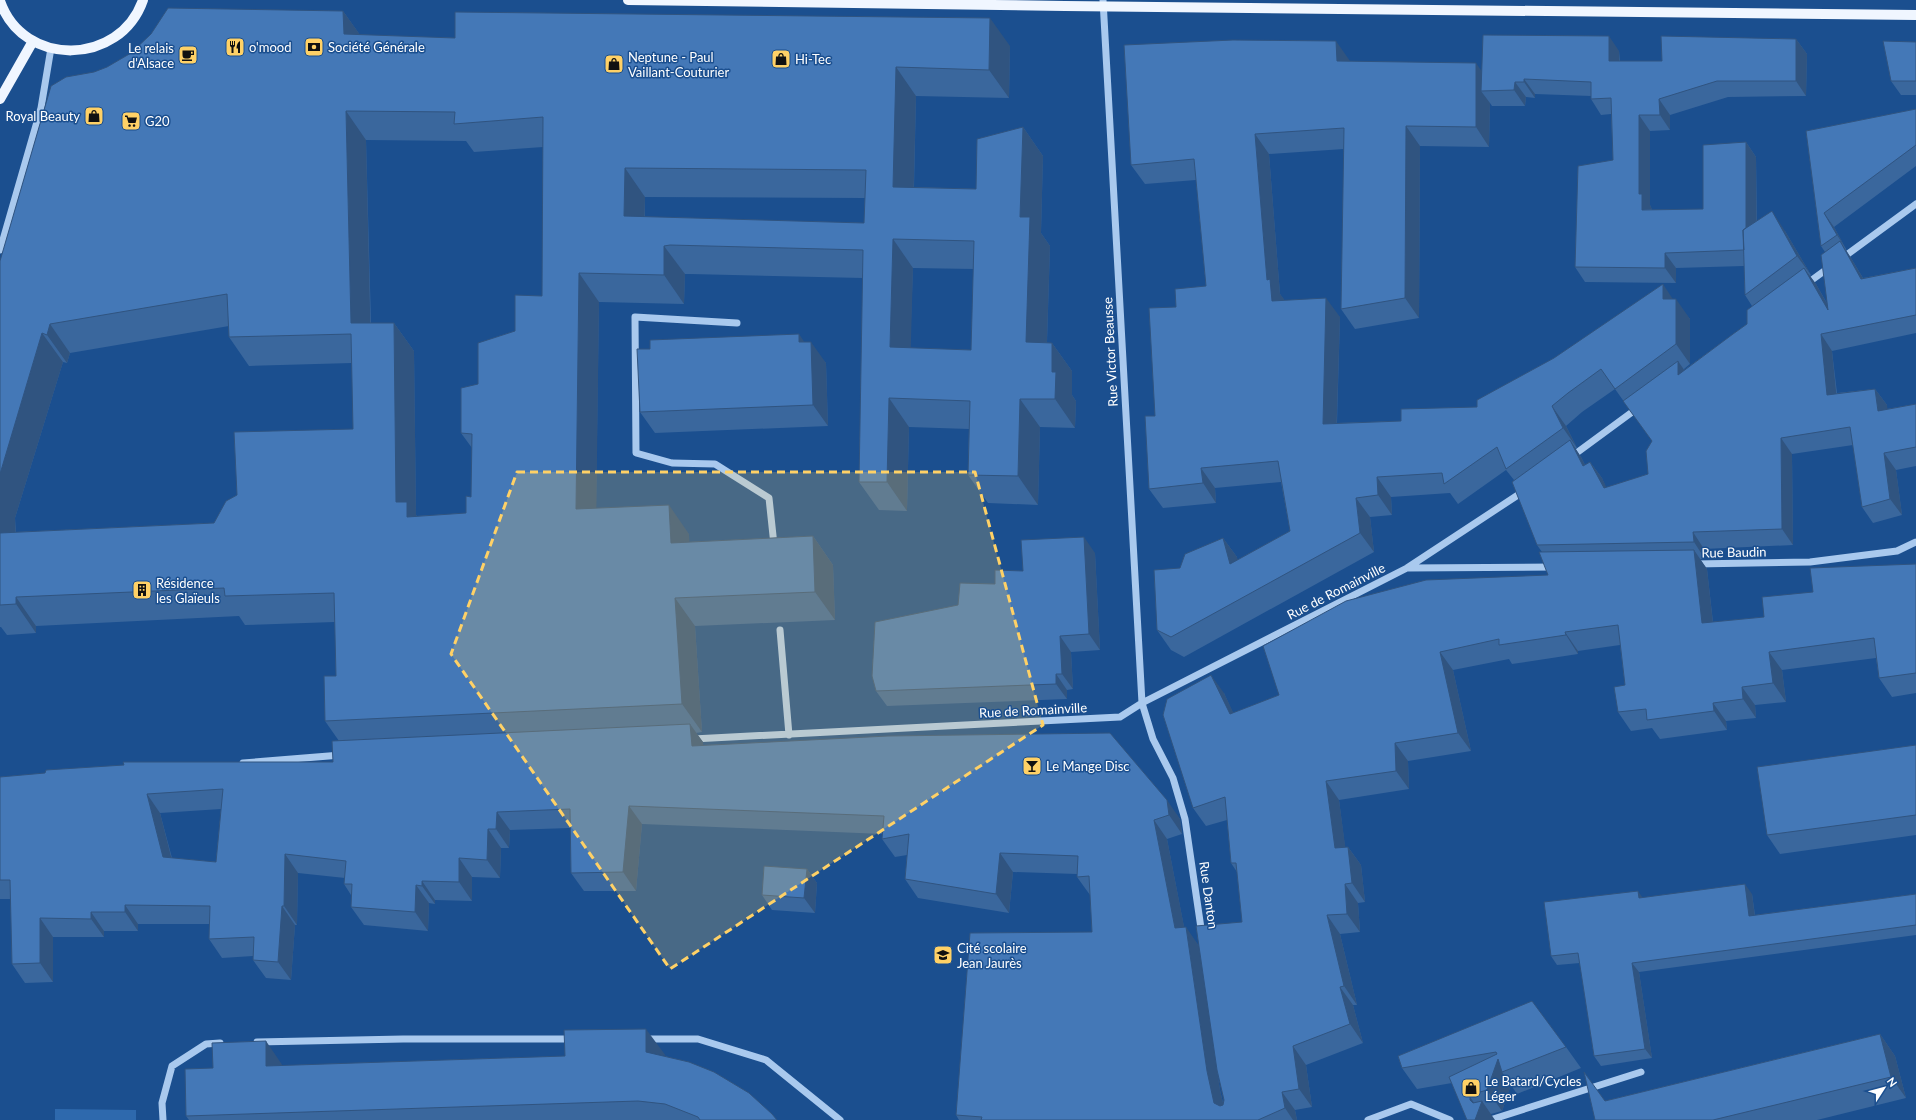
<svg xmlns="http://www.w3.org/2000/svg" width="1916" height="1120" font-family="Lato,sans-serif">
  <style>
    .green { fill: #2e69ad }
    .lines { fill: none; stroke-linecap: round; stroke-linejoin: round }
    .minor { stroke: #a9c9ee; stroke-width: 7 }
    .major { stroke: #f0f6ff; stroke-width: 10 }
    .wall { fill: #3a679d; fill-rule: evenodd }
    .shaded-wall { fill: #305480 }
    .building { fill: #4478b7; stroke: #305480; fill-rule: evenodd }
    .marked { fill: #ffd166; fill-opacity: 0.2; stroke: #ffd166; stroke-width: 3; stroke-dasharray: 8 5; stroke-linejoin: round }
    .labels { text-anchor: middle; stroke-width: 3; stroke-linejoin: round; paint-order: stroke }
    .poi-label { font-size: 13px; fill: #fff; stroke: #1b4f8f; text-anchor: start }
    .street-label { font-size: 13px; fill: #fff; stroke: #1b4f8f }
  </style>
  <rect width="100%" height="100%" fill="#1b4f8f"/>
  <path class="green" d="M55 1109 136 1110V1120H55Z"/>
  <g class="lines">
    <path class="minor" d="M1103 0 1142 703 1153 739 1173 778 1185 819 1202 935
      M0 250 41 108 51 48
      M1841 259 1916 204
      M1805 285 1831 266
      M737 323 635 317 636 453 672 463 715 464 769 498 774 545
      M1571 457 1639 407
      M1695 564 1810 562 1897 551 1916 542
      M1407 568 1555 567
      M780 630 789 735
      M693 739 1120 717 1142 703 1407 568 1524 491
      M243 763 341 755
      M645 1039H698L766 1060 840 1120
      M257 1042 403 1039H574
      M163 1120 162 1103 172 1066 206 1044 220 1043
      M1368 1120 1411 1104 1450 1120
      M1490 1120 1641 1072"/>
    <path class="major" d="M628 0 1065 6 1916 15
      M0 1C23 68 120 66 143 0
      M0 99 33 41"/>
  </g>
  <path class="wall" d="M343 11 360 35 455 38 1010 46 1009 98 916 96 914 187 976 189 1023 127 1043 156 1041 233 1050 246 1047 343H1052L1072 371V395L1076 401 1075 428 1040 427 1038 505 988 503 968 475 969 429 909 427 907 511 879 510 859 482 863 278 690 274H685L684 304 599 302 596 508 689 534V542L813 536 833 565 835 620 695 626 702 732 696 733 703 742V745L1110 733 1180 819 1182 834 1167 839 1184 927 1199 946 1242 922 1237 872 1231 863 1227 820 1206 826 1193 808 1224 693 1233 713 1279 695 1548 575 1542 552 1537 545 1514 480 1506 470 1458 504 1450 493 1391 497 1392 515 1370 517 1374 552 1184 657 1171 650 1157 630 1180 568 1223 538 1237 557V560L1290 531 1281 482 1215 488 1216 503 1163 508 1149 489 1155 416 1176 307 1206 286 1196 180 1145 184 1131 165 1350 61 1482 71 1619 51 1620 61H1662L1796 39 1807 54 1806 96 1728 97 1670 115V130L1650 131V205L1652 210 1703 209 1746 142 1756 157 1757 221 1785 231 1811 275 1810 276 1816 284 1828 305 1825 252 1821 246 1806 131 1916 109V166L1834 227 1846 249V250L1851 258 1863 278 1916 268V333L1832 351 1837 393 1875 389 1887 405V409L1916 404V466L1896 470 1902 515 1873 523 1862 507 1853 445 1792 454 1793 545 1704 549 1705 559H1700L1707 569 1713 622 1764 617 1813 592 1916 564V693L1892 697 1879 678 1876 658 1782 670 1786 702 1755 705 1756 718 1726 721 1727 730 1660 739 1652 728 1631 731 1618 712 1625 685 1620 645 1578 651V654L1512 664 1509 659 1453 670 1471 751 1408 761 1409 789 1339 800 1345 847H1348L1361 865 1365 902 1358 903 1360 932 1340 934 1357 1005H1353L1363 1043 1306 1065 1312 1107 1295 1110 1297 1120H959L956 1115 1092 932 1090 895 1077 877V874L1013 872 1009 913 918 898 905 879 907 855 895 857 882 839 883 834 642 824 636 891H584L571 873 570 828 510 830 509 848H501L500 878 472 877V901L435 900V904L429 903 428 931 364 925 351 907V895L344 884 345 878 298 873 297 925H295L291 980 266 978 253 960V956L222 958 209 939V924H138V931H104V937H53V982L25 983 12 964 11 899H0V777L333 762 339 741 325 721 336 676 335 622 245 625 239 616 36 626V633L7 635 1 627H0V261L94 72ZM1535 94 1591 96V99L1601 115 1611 114 1613 160 1575 267 1585 282 1676 283V268L1744 266 1745 295 1752 306 1747 324 1684 370V369L1690 364V319L1673 299 1477 407 1401 421 1337 423 1340 317 1284 300 1280 294 1269 154 1344 149 1341 309 1355 329 1419 318 1420 146 1489 147 1490 103 1492 106H1525L1526 97 1535 98ZM366 140 466 141 474 152 543 147 542 296 478 384 461 433 472 448 471 497 466 513 417 516 416 515 414 351 394 323H371ZM645 197 865 198 864 223 645 217ZM913 268 974 269 971 350 910 348ZM229 326V337L249 366 352 363 353 429 214 523 16 532 15 518 63 362 67 363 70 353ZM1615 389 1652 441 1648 474 1606 488 1602 478 1590 462 1585 465 1581 457 1575 448H1577L1566 426 1582 412ZM221 809 216 862 172 858 160 813ZM1217 1071 1224 1100 1223 1103 1220 1090Z
    M1916 42V95H1901L1891 81Z
    M804 342 826 363 828 426 655 433 640 412 650 349Z
    M1095 553 1100 650 1071 652 1073 689 1067 690V699L887 706 876 691 995 584 1023 571Z
    M1916 745V835L1780 854 1767 835Z
    M807 869 817 883 815 913 772 910 762 895Z
    M1752 894 1755 915 1916 894V935L1639 972 1652 1058 1601 1066 1594 1056 1580 963 1557 965 1551 956 1643 898Z
    M1880 1034 1895 1056 1906 1098 1817 1120H1595L1605 1101Z
    M1566 1047 1581 1068 1517 1094 1511 1085 1502 1111 1491 1114 1467 1120 1452 1083 1417 1089 1402 1068 1398 1056Z
    M666 1056 777 1120H189L186 1116 213 1068 283 1066Z"/>
  <path class="shaded-wall" d="M343 11 363 39 344 34Z
    M990 18 1010 46 1009 98 989 70Z
    M1609 36 1619 51 1620 76 1609 61Z
    M1796 39 1807 54 1806 96 1796 81Z
    M1336 41 1350 61V81L1337 61Z
    M1476 63 1490 83 1481 91 1490 103 1489 147 1476 127Z
    M896 67 916 96 913 216 893 187Z
    M1524 79 1535 94V98L1524 82Z
    M1515 82 1526 97 1525 106 1514 90Z
    M1659 99 1670 115V130L1660 115Z
    M346 111 366 140 371 352 351 323Z
    M1639 115 1650 131V205L1652 209 1642 210 1639 194Z
    M1406 126 1420 146 1419 318 1405 298Z
    M1023 127 1043 156 1041 233 1050 246 1046 371 1026 342 1020 217Z
    M1255 134 1269 154 1280 294 1284 299 1286 321 1272 301 1267 280Z
    M1746 142 1756 157 1757 266 1746 250Z
    M625 168 645 197 644 245 624 216Z
    M1772 211 1785 231 1811 275 1797 256Z
    M1824 213 1834 227 1846 249 1837 235Z
    M893 239 913 268 910 376 890 347Z
    M1840 241 1851 258 1873 295 1861 279Z
    M664 246 685 274 684 304 664 275Z
    M1665 253 1676 268V283L1665 268Z
    M1804 268 1816 284 1840 327 1828 310Z
    M579 273 599 302 596 538 576 509Z
    M1663 284 1676 304V299L1690 319V364L1676 344 1663 299Z
    M1326 298 1340 317 1336 444 1323 424Z
    M394 323 414 351 416 515 427 531V546L396 502Z
    M50 324 70 353 67 363 47 335Z
    M42 333 63 362 15 518 17 561 0 537V474Z
    M799 334 811 352V342L826 363 828 426 813 405 799 342Z
    M1821 334 1832 351 1838 411 1827 395Z
    M1052 343 1072 371V395L1076 401 1075 428 1055 399 1052 372Z
    M1678 361 1689 377 1678 375Z
    M1875 389 1887 405 1890 428 1878 411Z
    M889 398 909 427 907 511 887 482Z
    M1020 399 1040 427 1038 505 1018 476Z
    M1552 406 1566 426 1577 448 1563 428Z
    M1781 438 1792 454 1793 545 1782 529Z
    M1570 440 1581 457 1594 483 1583 466Z
    M1884 453 1896 470 1902 515 1890 499Z
    M1590 462 1602 478 1615 505 1604 488Z
    M1201 468 1215 488 1216 503 1203 483Z
    M1377 477 1391 497 1392 515 1378 495Z
    M1356 498 1370 517 1374 552 1360 533Z
    M669 505 689 534 691 572 671 543Z
    M1693 532 1704 549 1705 559 1694 542Z
    M813 536 833 565 835 620 815 592Z
    M1084 537 1095 553 1100 650 1089 634Z
    M1223 538 1237 557 1244 584 1230 564Z
    M1694 550 1707 569 1715 642 1702 623Z
    M16 597 36 626V633L16 604Z
    M675 598 695 626 702 732 682 704Z
    M1565 632 1578 651V654L1566 635Z
    M1060 636 1071 652 1073 689 1062 674Z
    M1440 652 1453 670 1471 751 1458 733Z
    M1769 652 1782 670 1786 702 1773 683Z
    M1056 674 1067 690V699L1056 684Z
    M1211 675 1224 693 1243 733 1230 714Z
    M1742 687 1755 705 1756 718 1743 699Z
    M1713 703 1726 721 1727 730 1714 711Z
    M690 724 703 742 705 764 692 746Z
    M1395 743 1408 761 1409 789 1396 771Z
    M1326 781 1339 800 1348 867 1335 848Z
    M147 794 160 813 176 876 163 857Z
    M1167 800 1180 819 1182 834 1169 815Z
    M629 806 642 824 636 891 623 872Z
    M497 812 510 830 509 848 496 829Z
    M1154 820 1167 839 1188 947 1175 928Z
    M488 829 501 848 500 878 487 860Z
    M1348 847 1361 865 1365 902 1352 883Z
    M1000 853 1013 872 1009 913 996 894Z
    M285 854 298 873 297 925 284 906Z
    M459 858 472 877V901L459 882Z
    M807 869 817 883 815 913 804 898Z
    M422 881 435 900V904L422 886Z
    M1345 884 1358 903 1360 932 1347 914Z
    M1745 884 1752 894 1756 925 1749 916Z
    M416 885 429 903 428 931 415 912Z
    M1638 891 1645 901 1639 898Z
    M125 905 138 924V931L125 912Z
    M282 906 295 925 291 980 278 962Z
    M91 912 104 931V937L91 919Z
    M1327 915 1340 934 1357 1005 1344 986Z
    M40 918 53 937V982L40 963Z
    M1186 927 1199 946 1220 1090 1227 1120 1214 1103 1207 1071Z
    M1632 963 1639 972 1652 1058 1645 1049Z
    M1340 987 1353 1005 1363 1043 1350 1024Z
    M646 1029 666 1056 646 1052Z
    M1880 1034 1895 1056 1906 1098 1891 1077Z
    M266 1041 285 1069 266 1066Z
    M1293 1046 1306 1065 1312 1107 1299 1089Z
    M1498 1059 1502 1072 1511 1085 1502 1111 1487 1090Z
    M1282 1092 1295 1110 1297 1120H1293L1285 1108Z
    M1470 1097 1479 1110 1482 1101 1495 1120H1475L1470 1100Z"/>
  <path class="building" d="M168 8 343 11 344 34 455 38V12L990 18 989 70 896 67 893 187 976 189 977 139 1023 127 1020 217H1030L1026 342 1052 343V372H1056L1055 399H1020L1018 476 968 475 970 401 889 398 887 482H859L863 250 670 245 664 246V275L579 273 576 509 669 505 671 543 813 536 815 592 675 598 682 704 325 721 324 676H336L334 593 225 596 224 588 16 597V604L0 605V533L214 523 226 501 237 495 234 432 353 429 351 334 229 337 227 294 50 324 47 335 42 333 0 474V261L51 86 66 77 94 72 107 67 131 53 151 34ZM346 111 455 112 454 124 543 117 542 296 515 295V331L478 343V384L461 388V433L472 434 471 497 466 496V513L407 517V502H396L394 323H351ZM625 168 866 170 864 223 624 216ZM893 239 974 241 971 350 890 347Z
    M1483 35 1609 36V61H1662L1661 36 1796 39V81H1717L1659 99 1660 115H1639V194H1642V210L1703 209V145L1746 142V228L1743 230 1744 250 1665 253V268L1575 267 1578 166 1613 160 1611 98 1591 99V82L1524 79V82H1515L1514 90 1481 91Z
    M1233 40 1336 41 1337 61 1476 63V127L1406 126 1405 298 1341 309 1344 128 1255 134 1267 280 1270 279 1272 301 1326 298 1323 424 1401 421V409L1477 407V400L1554 358 1663 284V299H1676V344L1615 389 1601 369 1568 393 1552 406 1563 428 1506 469 1497 447 1444 484 1442 473 1377 477 1378 495 1356 498 1360 533 1171 637 1157 630 1154 570 1180 568 1185 554 1223 538 1230 564 1290 531 1278 461 1201 468 1203 483 1149 489 1145 416H1155L1149 308 1176 307 1175 289 1206 286 1194 159 1131 165 1124 45Z
    M1883 41 1916 42V81H1891Z
    M1916 109V145L1824 213 1837 235 1821 246 1806 131Z
    M1772 211 1797 256 1745 295 1743 230Z
    M1840 241 1861 279 1916 268V315L1821 334 1827 395 1875 389 1878 411 1916 404V447L1884 453 1890 499 1862 507 1850 427 1781 438 1782 529 1693 532 1694 542 1537 545 1512 482 1570 440 1583 466 1590 462 1604 488 1648 474 1646 451 1652 441 1623 401 1678 361V375L1733 334 1747 324V310L1804 268 1828 310 1821 255Z
    M799 334V342H811L813 405 640 412 637 349H650V340Z
    M1084 537 1089 634 1060 636 1062 674H1056V684L876 691 872 676 875 622 958 605 960 583 995 584V570L1023 571 1021 540Z
    M1694 550 1702 623 1764 617 1762 597 1813 592 1810 568 1916 564V673L1879 678 1874 638 1769 652 1773 683 1742 687 1743 699 1713 703 1714 711 1647 720 1646 709 1618 712 1614 687 1625 685 1618 625 1565 632 1566 635 1499 645V639L1440 652 1458 733 1395 743 1396 771 1326 781 1335 848 1348 847 1352 883 1345 884 1347 914 1327 915 1344 986 1340 987 1350 1024 1293 1046 1299 1089 1282 1092 1285 1108 1258 1120H981L982 1117 956 1115 970 933 1092 932 1089 876 1077 877 1078 856 1000 853 996 894 905 879 909 834 882 839 884 816 629 806 623 872 571 873 570 809 497 812 496 829H488L487 860 459 858V882L422 881V886L416 885 415 912 351 907 352 884H344L346 861 285 854 284 906H282L278 962 253 960 254 937 209 939 210 906 125 905V912H91V919L40 918V963L12 964 10 880H0V777L45 773 46 770 124 765 123 762H333L332 741 690 724 692 746 888 736 1110 733 1167 800 1169 815 1154 820 1175 928 1186 927 1207 1071 1214 1103 1220 1106 1223 1105 1224 1100 1217 1070 1196 926 1242 922 1236 863H1231L1225 797 1193 808 1163 715 1167 699 1211 675 1230 714 1279 695 1263 646 1346 601 1426 580 1548 575 1539 552ZM223 789 216 862 163 857 147 794Z
    M1916 745V815L1767 835 1757 767Z
    M764 866 807 869 804 898 762 895Z
    M1745 884 1749 916 1916 894V925L1632 963 1645 1049 1594 1056 1578 953 1551 956 1544 902 1638 891 1639 898Z
    M1532 1001 1566 1047 1502 1072 1498 1059 1487 1090 1473 1094 1470 1097V1100L1473 1103 1482 1101 1475 1120H1467L1449 1077 1497 1054 1496 1052 1402 1068 1398 1056Z
    M646 1029V1052L689 1062 714 1072 749 1093 772 1114 777 1120H700L698 1117 665 1104 638 1101 186 1116 185 1069 213 1068 212 1043 266 1041V1066L565 1056 564 1030Z
    M1880 1034 1891 1077 1713 1120H1595L1584 1072 1605 1101Z"/>
  <path class="marked" d="M517 472H975L1043 725 670 969 451 654Z"/>
  <defs>
    <symbol id="restaurant-square" viewBox="-11 -11 22 22"><rect x="-9" y="-9" width="18" height="18" rx="4" fill="#ffd166" stroke="#1b4f8f"/><path d="M-5-6h1v4h1v-4h1v4h1v-4h1v5L-1.5 .5V6h-2V.5L-5-1ZM5-6V6H3V1.5H1.5Q1.5-4 5-6Z" fill="#111"/></symbol>
    <symbol id="bank-square" viewBox="-11 -11 22 22"><rect x="-9" y="-9" width="18" height="18" rx="4" fill="#ffd166" stroke="#1b4f8f"/><path d="M-6-4H6V4H-6ZM0-2.3a2.3 2.3 0 1 0 0 4.6a2.3 2.3 0 1 0 0-4.6Z" fill="#111"/></symbol>
    <symbol id="cafe-square" viewBox="-11 -11 22 22"><rect x="-9" y="-9" width="18" height="18" rx="4" fill="#ffd166" stroke="#1b4f8f"/><path d="M-5.5-4.5H6V0H3Q3 3.5 0 3.5H-2.5Q-5.5 3.5-5.5 0ZM3-3.2v2h1.7v-2ZM-6 4.5H4V6H-6Z" fill="#111"/></symbol>
    <symbol id="shop-square" viewBox="-11 -11 22 22"><rect x="-9" y="-9" width="18" height="18" rx="4" fill="#ffd166" stroke="#1b4f8f"/><path d="M-5-2.5h2.3a2.7 3.5 0 0 1 5.4 0H5L5.5 6h-11ZM-1.5-2.5h3a1.5 2.3 0 0 0-3 0Z" fill="#111"/></symbol>
    <symbol id="supermarket-square" viewBox="-11 -11 22 22"><rect x="-9" y="-9" width="18" height="18" rx="4" fill="#ffd166" stroke="#1b4f8f"/><path d="M-6-5.5h2.5l.6 2H6L4.5 2H-2.5L-4.4-4H-6ZM-1.5 3.2a1.3 1.3 0 1 0 .1 0ZM3 3.2a1.3 1.3 0 1 0 .1 0Z" fill="#111"/></symbol>
    <symbol id="building-square" viewBox="-11 -11 22 22"><rect x="-9" y="-9" width="18" height="18" rx="4" fill="#ffd166" stroke="#1b4f8f"/><path d="M-4-6H4V6H1V3H-1V6H-4ZM-2.5-4.3h1.7v1.8h-1.7ZM.8-4.3h1.7v1.8H.8ZM-2.5-1h1.7V.8h-1.7ZM.8-1h1.7V.8H.8Z" fill="#111"/></symbol>
    <symbol id="bar-square" viewBox="-11 -11 22 22"><rect x="-9" y="-9" width="18" height="18" rx="4" fill="#ffd166" stroke="#1b4f8f"/><path d="M-6-5H6L.8 .8V4.5H3.5V6h-7V4.5H-.8V.8Z" fill="#111"/></symbol>
    <symbol id="school-square" viewBox="-11 -11 22 22"><rect x="-9" y="-9" width="18" height="18" rx="4" fill="#ffd166" stroke="#1b4f8f"/><path d="M0-5L7-2L0 1L-7-2ZM-4 1L0 2.5L4 1V4Q0 6-4 4Z" fill="#111"/></symbol>
  </defs>
  <g fill-rule="evenodd">
    <use href="#restaurant-square" x="224" y="36" width="22" height="22"/>
    <use href="#bank-square" x="303" y="36" width="22" height="22"/>
    <use href="#cafe-square" x="177" y="44" width="22" height="22"/>
    <use href="#shop-square" x="770" y="48" width="22" height="22"/>
    <use href="#shop-square" x="603" y="53" width="22" height="22"/>
    <use href="#shop-square" x="83" y="105" width="22" height="22"/>
    <use href="#supermarket-square" x="120" y="110" width="22" height="22"/>
    <use href="#building-square" x="131" y="579" width="22" height="22"/>
    <use href="#bar-square" x="1021" y="755" width="22" height="22"/>
    <use href="#school-square" x="932" y="944" width="22" height="22"/>
    <use href="#shop-square" x="1460" y="1077" width="22" height="22"/>
  </g>
  <g class="labels">
    <g class="poi-label">
      <text x="249" y="52">o'mood</text>
      <text x="328" y="52">Société Générale</text>
      <text x="174" y="53" text-anchor="end">Le relais<tspan x="174" dy="15">d'Alsace</tspan></text>
      <text x="628" y="62">Neptune - Paul<tspan x="628" dy="15">Vaillant-Couturier</tspan></text>
      <text x="795" y="64">Hi-Tec</text>
      <text x="80" y="121" text-anchor="end">Royal Beauty</text>
      <text x="145" y="126">G20</text>
      <text x="156" y="588">Résidence<tspan x="156" dy="15">les Glaïeuls</tspan></text>
      <text x="1046" y="771">Le Mange Disc</text>
      <text x="957" y="953">Cité scolaire<tspan x="957" dy="15">Jean Jaurès</tspan></text>
      <text x="1485" y="1086">Le Batard/Cycles<tspan x="1485" dy="15">Léger</tspan></text>
    </g>
    <g class="street-label">
      <text transform="translate(1110 352) rotate(-93)" y="5">Rue Victor Beausse</text>
      <text transform="translate(1734 552) rotate(-1)" y="5">Rue Baudin</text>
      <text transform="translate(1336 591) rotate(-27)" y="5">Rue de Romainville</text>
      <text transform="translate(1033 710) rotate(-3)" y="5">Rue de Romainville</text>
      <text transform="translate(1209 895) rotate(82)" y="5">Rue Danton</text>
    </g>
  </g>
  <g transform="translate(1884 1088) rotate(54)" stroke="#1b4f8f" stroke-width="3" paint-order="stroke">
  <path d="M0-3L7 15L0 10L-7 15Z" fill="#ffffff"/>
  <text y="-6" font-size="11" font-weight="bold" text-anchor="middle" fill="#ffffff">N</text>
  </g>
</svg>
